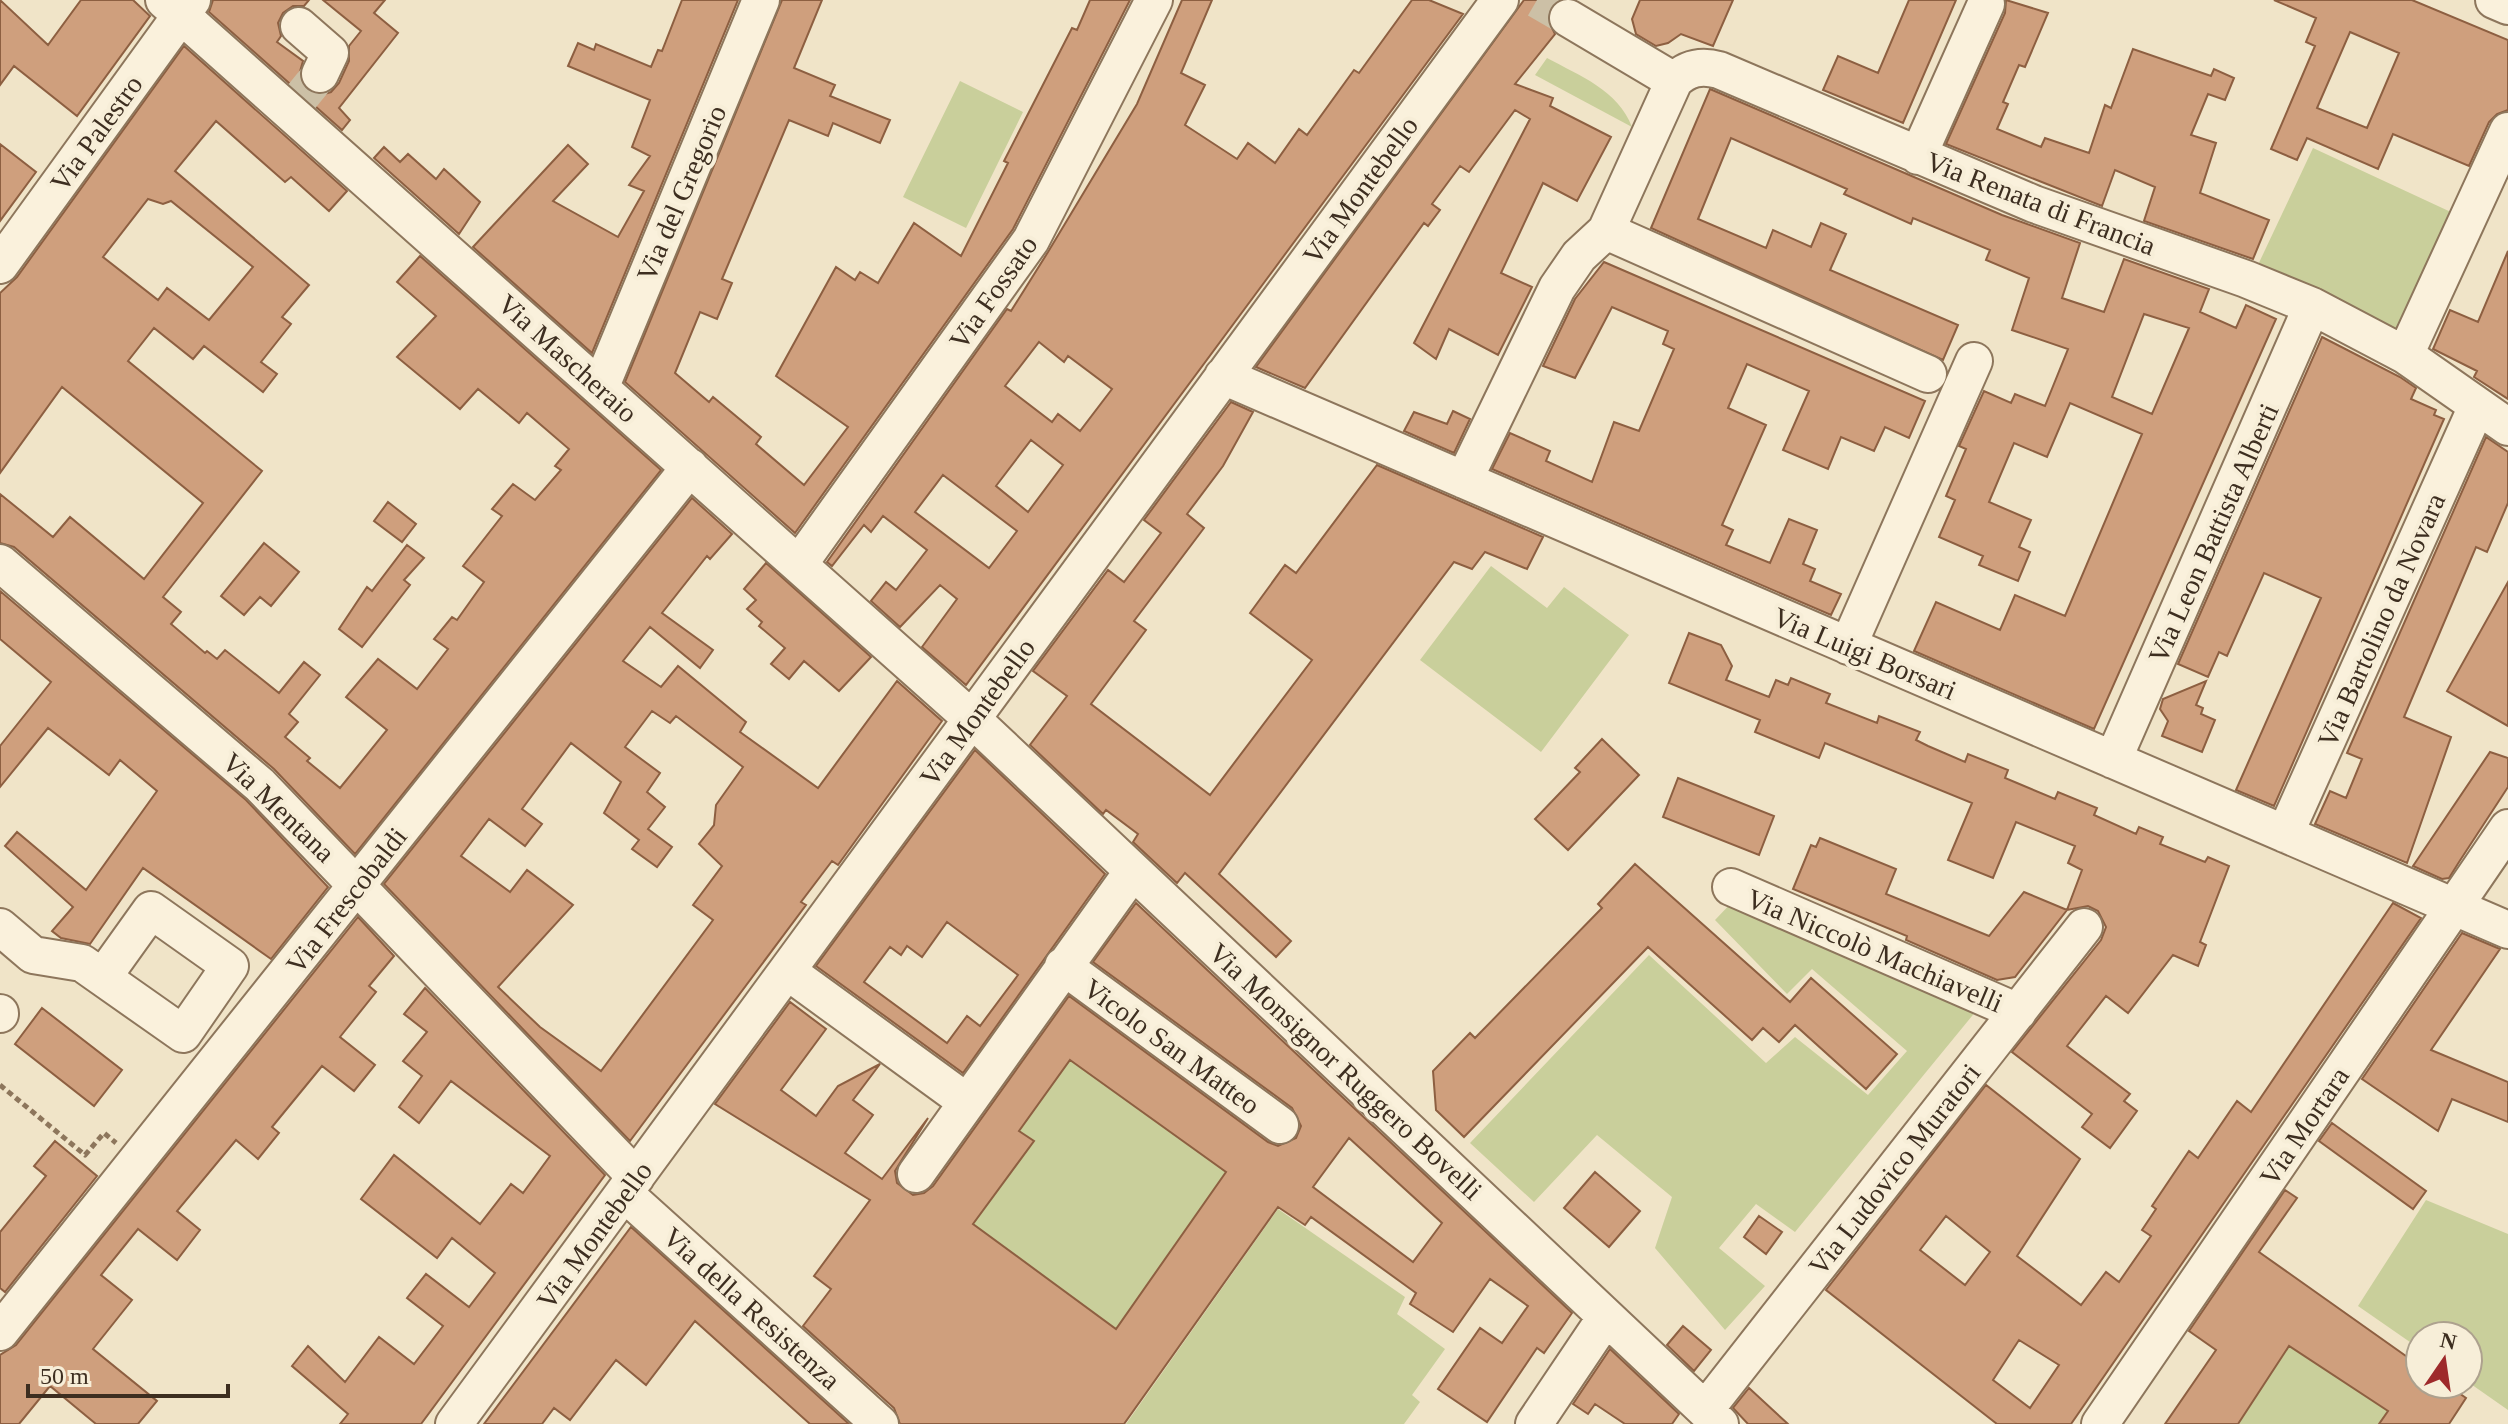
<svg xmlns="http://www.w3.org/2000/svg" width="2508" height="1424" font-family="Georgia,serif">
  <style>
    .green { fill: #c9cf9b }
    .building { fill: #cf9f7d; stroke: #8d5f41; stroke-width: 2; fill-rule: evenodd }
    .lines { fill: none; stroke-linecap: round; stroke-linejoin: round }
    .minor-tunnel { stroke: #ccc0a6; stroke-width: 36; stroke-dasharray: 36 18; stroke-linecap: butt }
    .minor-casing { stroke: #8d765c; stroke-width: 40 }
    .path { stroke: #8d765c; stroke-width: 5; stroke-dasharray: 6 4; stroke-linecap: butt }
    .minor { stroke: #faf1dc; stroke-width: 36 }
    .labels { text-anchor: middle; stroke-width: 8; stroke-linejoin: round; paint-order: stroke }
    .street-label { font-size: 28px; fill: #3d2e20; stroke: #f7eed8 }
  </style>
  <rect width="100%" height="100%" fill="#f0e4c8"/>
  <path class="green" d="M1547 58C1580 76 1618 90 1632 127L1535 75Z
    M960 81 1023 112 966 228 903 197Z
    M2313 148 2453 213 2397 333 2257 267Z
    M1491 566 1547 608 1564 587 1629 635 1541 752 1420 660Z
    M1736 898 1981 1005 1795 1232 1756 1204 1719 1248 1765 1286 1725 1330 1655 1248 1672 1197 1597 1135 1534 1202 1470 1143 1649 955 1766 1063 1795 1037 1868 1095 1907 1051 1812 969 1787 994 1715 920Z
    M1070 1060 1226 1172 1116 1329 973 1224 1033 1142 1019 1131Z
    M2426 1200 2508 1234V1410L2468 1382V1336H2420V1349L2358 1306Z
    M1278 1209 1405 1297 1397 1314 1445 1349 1412 1395 1420 1402 1404 1424H1126Z
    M2289 1346 2388 1411 2379 1424H2238Z"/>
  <path class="building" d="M0 0 48 45 81 0H133L150 16 77 116 14 66 0 85Z
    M213 0H309L304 6H293L283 13 278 23 281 36 277 42 303 61 299 75 303 86 321 95 331 92 339 83 349 61V46L361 31 323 0H385L374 13 398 33 339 108 350 120 342 130 209 12Z
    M682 0H738L592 353 473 247 568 145 588 164 553 201 618 237 644 191 629 185 650 156 632 147 650 100 568 66 578 43 594 50 596 44 651 67 658 50 662 51Z
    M782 0H822L794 68 835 85 830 96 890 120 880 143 833 123 828 136 789 120 722 279 732 283 717 319 700 312 675 373 709 402 713 397 761 437 756 444 804 485 848 427 776 376 836 267 855 280 860 272 878 283 914 223 961 256 1008 163 1004 161 1072 28 1077 30 1090 0H1130L1013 229 795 533 625 382Z
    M1182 0H1212L1181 73 1205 85 1185 125 1237 159 1248 143 1275 163 1299 129 1307 135 1354 70 1359 73 1412 0H1429L1463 14 966 685 922 647 957 599 940 585 900 627 871 601 886 582 896 590 927 550 883 516 871 532 864 525 832 566 827 562 1007 309 1011 311 1048 252 1137 104ZM1039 342 1064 362 1068 356 1112 389 1080 431 1058 414 1052 422 1005 386ZM1031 440 1063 465 1028 512 996 486ZM943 475 1017 531 989 568 915 512Z
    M1524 0H1557L1547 17 1555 34 1515 84 1553 98 1550 106 1611 137 1577 201 1543 183 1501 273 1532 287 1498 355 1449 329 1436 359 1414 343 1530 119 1515 110 1469 172 1460 166 1432 204 1440 210 1428 226 1424 223 1305 388 1256 367Z
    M1640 0H1733L1713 46 1681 34 1668 43 1656 46 1636 34 1632 19Z
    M1909 0H1956L1903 123 1823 90 1838 56 1878 73Z
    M2006 0 2048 13 2025 67 2019 65 2003 102 2008 104 1997 129 2041 147 2045 138 2089 153 2105 105 2111 108 2133 49 2211 76 2214 69 2234 78 2225 100 2208 94 2191 135 2216 143 2200 193 2269 220 2253 259 2144 221 2155 187 2115 170 2102 206 1946 144 2005 13Z
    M2274 0H2412L2508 40V110L2497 114 2489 122 2469 166 2393 134 2378 169 2307 138 2297 160 2271 149 2315 46 2306 42 2316 18ZM2350 32 2399 53 2367 128 2317 108Z
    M184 46 347 191 329 211 291 177 285 182 216 121 175 171 309 285 282 317 291 324 261 362 277 374 263 392 204 346 193 359 154 328 128 361 262 471 163 597 181 612 171 624 205 653 207 651 217 659 225 650 279 693 304 662 320 675 289 714 298 722 285 737 310 758 307 761 340 788 387 730 346 697 378 659 417 689 448 649 434 639 452 617 457 620 484 582 463 566 502 516 492 509 513 484 535 500 561 470 555 466 569 449 527 413 519 423 478 389 460 409 397 357 436 316 397 282 420 256 661 470 355 854 274 769 14 547 0 543V494L53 537 70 517 144 579 203 503 62 387 0 473V293L17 277ZM148 199 163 204 171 201 253 267 209 320 167 288 158 300 103 257Z
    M1710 89 2002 215 2080 243 2062 298 2104 312 2124 259 2209 289 2200 312 2236 328 2246 305 2276 319 2094 729 1914 651 1936 602 2000 630 2015 595 2065 616 2142 434 2070 403 2047 457 2014 443 1989 502 2031 520 2019 547 2030 552 2018 581 1979 565 1983 556 1939 537 1955 500 1946 496 1966 449 1959 446 1984 391 2011 403 2015 394 2045 406 2068 349 2012 330 2029 278 1986 260 1990 250 1913 218 1911 224 1844 194 1847 189 1731 138 1698 219 1766 248 1773 230 1811 247 1821 223 1846 234 1830 270 1958 325 1943 360 1651 228ZM2144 314 2189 328 2152 414 2112 397Z
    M0 144 36 172 0 221Z
    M384 147 400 162 408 154 436 179 444 169 480 202 459 234 374 158Z
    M2508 251V399L2474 377 2477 371 2433 349 2450 310 2478 322Z
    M1604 262 1925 401 1909 438 1885 427 1874 451 1841 437 1828 469 1783 450 1809 391 1747 364 1728 408 1766 425 1722 525 1733 530 1726 545 1770 563 1789 519 1817 530 1803 564 1815 569 1810 581 1841 594 1831 615 1492 469 1510 433 1550 451 1546 461 1592 482 1614 422 1639 431 1674 349 1663 344 1668 331 1612 307 1575 378 1543 366 1575 299Z
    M2322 337 2400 377 2416 388 2411 399 2436 410 2434 415 2444 419 2274 806 2236 790 2321 598 2264 573 2227 656 2219 652 2208 677 2178 664Z
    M1231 402 1253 412 1223 466 1187 514 1204 528 1134 621 1146 630 1091 704 1210 795 1312 660 1250 613 1285 565 1296 573 1377 465 1543 537 1527 569 1485 552 1472 569 1454 562 1219 874 1291 941 1276 957 1185 873 1177 883 1133 842 1138 834 1106 810 1103 814 1030 745 1067 696 1033 671 1108 570 1124 582 1161 533 1144 520Z
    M1453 411 1470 419 1454 453 1404 431 1414 412 1447 424Z
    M2486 437 2508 452V503L2487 552 2476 547 2404 717 2451 737 2407 863 2315 824 2330 791 2346 798 2362 759 2347 753Z
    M692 498 732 534 710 559 707 556 662 613 713 650 700 668 650 627 623 661 661 687 678 666 746 722 740 732 818 788 897 681 942 721 838 865 832 861 801 902 806 905 630 1141 384 884ZM652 711 670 723 676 716 743 767 716 805 714 825 699 844 722 866 693 905 713 920 601 1071 540 1027 498 987 573 905 527 870 510 892 461 856 489 819 525 846 542 824 522 809 571 743 621 782 604 813 639 840 632 849 657 867 672 847 648 829 665 807 647 792 660 773 625 747Z
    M388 502 416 524 402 542 374 521Z
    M264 543 299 572 271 606 260 597 244 615 221 596Z
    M407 545 424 558 404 580 410 585 362 647 339 629 367 587 372 591Z
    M766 563 871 657 839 691 804 661 789 679 771 664 785 648 759 626 762 622 747 609 756 600 744 589Z
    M2508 582V726L2447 691Z
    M0 591 246 800 328 887 271 959 143 868 90 944 61 938 52 931 73 907 5 846 17 832 86 890 157 791 120 760 109 775 48 728 0 787V746L51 682 0 639Z
    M1689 633 1721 645 1732 666 1726 680 1769 697 1776 680 1788 685 1791 678 1830 694 1826 703 1877 723 1879 716 1920 732 1916 740 1928 746 1965 762 1968 754 2008 770 2005 778 2017 783 2055 799 2058 792 2097 808 2094 815 2136 834 2139 827 2163 837 2160 844 2205 862 2208 857 2229 866 2200 942 2206 945 2198 966 2173 955 2128 1013 2106 996 2067 1046 2130 1094 2124 1101 2137 1111 2110 1148 2082 1127 2092 1114 2012 1052 2101 940 2106 927 2098 911 2088 906 2067 910 2082 870 2068 863 2075 846 2016 822 1993 878 1948 860 1972 803 1825 743 1819 758 1755 732 1760 720 1669 683Z
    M2206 681 2196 705 2203 708 2201 714 2215 720 2202 752 2162 736 2168 721 2160 709 2163 699Z
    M1602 739 1639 775 1568 850 1535 819 1580 772 1575 768Z
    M975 750 1105 874 963 1073 816 966ZM947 922 1018 975 980 1026 967 1016 947 1043 864 982 890 947 901 955 907 946 922 957Z
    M2490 752 2508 758V787L2459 862 2449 878 2442 879 2413 866Z
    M1678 778 1774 816 1759 855 1663 817Z
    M1820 838 1896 869 1886 894 1989 936 2024 892 2067 910 2015 977 1997 980 1906 940 1907 936 1793 889 1811 845 1816 847Z
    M1635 864 1790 1002 1811 978 1897 1054 1866 1089 1795 1025 1779 1042 1763 1028 1752 1040 1648 947 1464 1137 1436 1110 1433 1071 1470 1033 1475 1038 1602 908 1598 904Z
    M1136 903 1572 1313 1544 1353 1537 1348 1487 1422 1438 1389 1480 1328 1502 1343 1528 1306 1490 1279 1453 1332 1410 1304 1416 1293 1311 1217 1305 1225 1278 1207 1124 1424H900L894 1408 803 1326 831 1289 814 1276 870 1200 715 1104 790 1002 826 1029 781 1090 816 1116 838 1086 880 1064 853 1100 873 1115 845 1153 882 1179 928 1118 895 1171 897 1183 913 1195 924 1193 933 1186 1069 996 1268 1142 1278 1146 1296 1138 1301 1126 1292 1108 1093 962ZM1070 1060 1226 1172 1116 1329 973 1224 1034 1141 1019 1131ZM1349 1138 1442 1223 1413 1262 1313 1187Z
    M2393 903 2421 918 2071 1424H1997L1826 1290 1986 1085 2080 1159 2017 1256 2081 1305 2106 1272 2119 1282 2151 1236 2142 1230 2156 1209 2152 1206 2189 1151 2198 1158 2237 1101 2251 1112ZM1946 1216 1990 1252 1965 1285 1920 1250ZM2019 1340 2059 1365 2030 1408 1993 1380Z
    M358 917 394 956 369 986 376 992 340 1037 375 1065 354 1091 322 1066 272 1127 279 1133 258 1159 236 1140 177 1211 200 1230 177 1260 138 1229 101 1275 132 1300 93 1349 157 1401 138 1424H96L50 1386 19 1424H0V1355L16 1345Z
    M2462 933 2500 949 2431 1050 2508 1082V1122L2452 1099 2438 1131 2362 1079Z
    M425 988 605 1175 421 1424H340L348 1414 292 1366 308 1346 345 1382 379 1337 414 1364 443 1326 407 1298 426 1274 469 1307 495 1273 452 1238 437 1258 361 1199 394 1155 480 1224 511 1184 523 1193 550 1156 451 1081 419 1123 399 1107 422 1076 403 1061 427 1032 404 1014Z
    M42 1008 122 1070 94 1106 15 1044Z
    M2332 1123 2426 1191 2413 1209 2319 1141Z
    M55 1141 97 1176 5 1292 0 1288V1232L46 1176 34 1166Z
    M1595 1172 1640 1211 1609 1247 1564 1208Z
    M2285 1190 2297 1198 2259 1252 2420 1366V1384H2446L2466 1398 2449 1424H2379L2388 1411 2289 1346 2238 1424H2165L2216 1350 2189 1331Z
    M1759 1216 1782 1232 1766 1254 1744 1237Z
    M631 1227 849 1424H810L695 1321 646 1385 616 1360 570 1420 554 1408 542 1424H484Z
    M1683 1326 1711 1350 1694 1371 1667 1345Z
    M1610 1349 1679 1414 1672 1424H1625L1595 1404 1588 1414 1573 1404Z
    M1749 1388 1788 1424H1748L1733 1408Z"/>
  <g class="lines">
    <path class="minor-tunnel" d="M1537 0 1568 18
      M298 101 320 74"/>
    <defs>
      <path id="minor" d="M164 0 972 719 1720 1424
        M2494 0 2508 6
        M1568 18 1674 81
        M299 26 330 53 320 74
        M1918 156 1986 4
        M1606 231 1928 374
        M0 265 192 0
        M2405 355 2508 131
        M1223 376 2508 930
        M601 386 761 0
        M1464 480 1557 288 1579 256 1606 231 1674 81C1687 68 1701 65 1719 70L2034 204 2246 279 2312 306 2405 355 2508 427
        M0 563 260 785 636 1177
        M799 564 1031 240 1154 0
        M1848 646 1974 361
        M2113 760 2312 306
        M2285 834 2477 406
        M1731 887 2018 1012
        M0 927 33 955 82 963 183 1034 230 966 151 910 103 977
        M1063 966 1280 1125
        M787 971 967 1102
        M0 1013V1014
        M916 1174 1133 871
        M624 1193 880 1424
        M0 1332 690 467
        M1705 1410 2084 927
        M454 1424 1500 0
        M1534 1424 1606 1317
        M2100 1424 2508 828"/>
    </defs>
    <use href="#minor" class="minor-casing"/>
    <path class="path" d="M0 1085 85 1155 104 1133 116 1143"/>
    <use href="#minor" class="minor"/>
  </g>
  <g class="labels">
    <g class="street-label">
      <text transform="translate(96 133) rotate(-54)" y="10">Via Palestro</text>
      <text transform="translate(1360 190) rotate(-54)" y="10">Via Montebello</text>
      <text transform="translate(681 193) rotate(-67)" y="10">Via del Gregorio</text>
      <text transform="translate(2041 203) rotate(21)" y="10">Via Renata di Francia</text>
      <text transform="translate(993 292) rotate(-55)" y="10">Via Fossato</text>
      <text transform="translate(568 358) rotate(42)" y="10">Via Mascheraio</text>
      <text transform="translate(2213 533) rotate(-66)" y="10">Via Leon Battista Alberti</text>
      <text transform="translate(2381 620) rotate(-66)" y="10">Via Bartolino da Novara</text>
      <text transform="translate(1865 653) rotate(23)" y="10">Via Luigi Borsari</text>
      <text transform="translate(977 712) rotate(-54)" y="10">Via Montebello</text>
      <text transform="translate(279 807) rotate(44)" y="10">Via Mentana</text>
      <text transform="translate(346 900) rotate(-52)" y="10">Via Frescobaldi</text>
      <text transform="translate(1875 950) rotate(23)" y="10">Via Niccolò Machiavelli</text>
      <text transform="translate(1172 1046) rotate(36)" y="10">Vicolo San Matteo</text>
      <text transform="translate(1346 1071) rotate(43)" y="10">Via Monsignor Ruggero Bovelli</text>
      <text transform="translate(2304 1126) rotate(-56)" y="10">Via Mortara</text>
      <text transform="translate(1894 1169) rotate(-52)" y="10">Via Ludovico Muratori</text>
      <text transform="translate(594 1235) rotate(-54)" y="10">Via Montebello</text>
      <text transform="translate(752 1308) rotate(42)" y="10">Via della Resistenza</text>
    </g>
  </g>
  <g transform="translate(2444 1360) rotate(13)"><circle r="38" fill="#f7eed8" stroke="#ada18e" stroke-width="2"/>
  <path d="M0-6L14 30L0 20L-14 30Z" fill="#9e2a2b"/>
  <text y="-12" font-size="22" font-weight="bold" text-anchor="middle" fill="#3d2e20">N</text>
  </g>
  <path d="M28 1384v12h200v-12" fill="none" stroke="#3d2e20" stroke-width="4"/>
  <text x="40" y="1384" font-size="24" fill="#3d2e20" stroke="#f7eed8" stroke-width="6" paint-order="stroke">50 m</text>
</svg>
